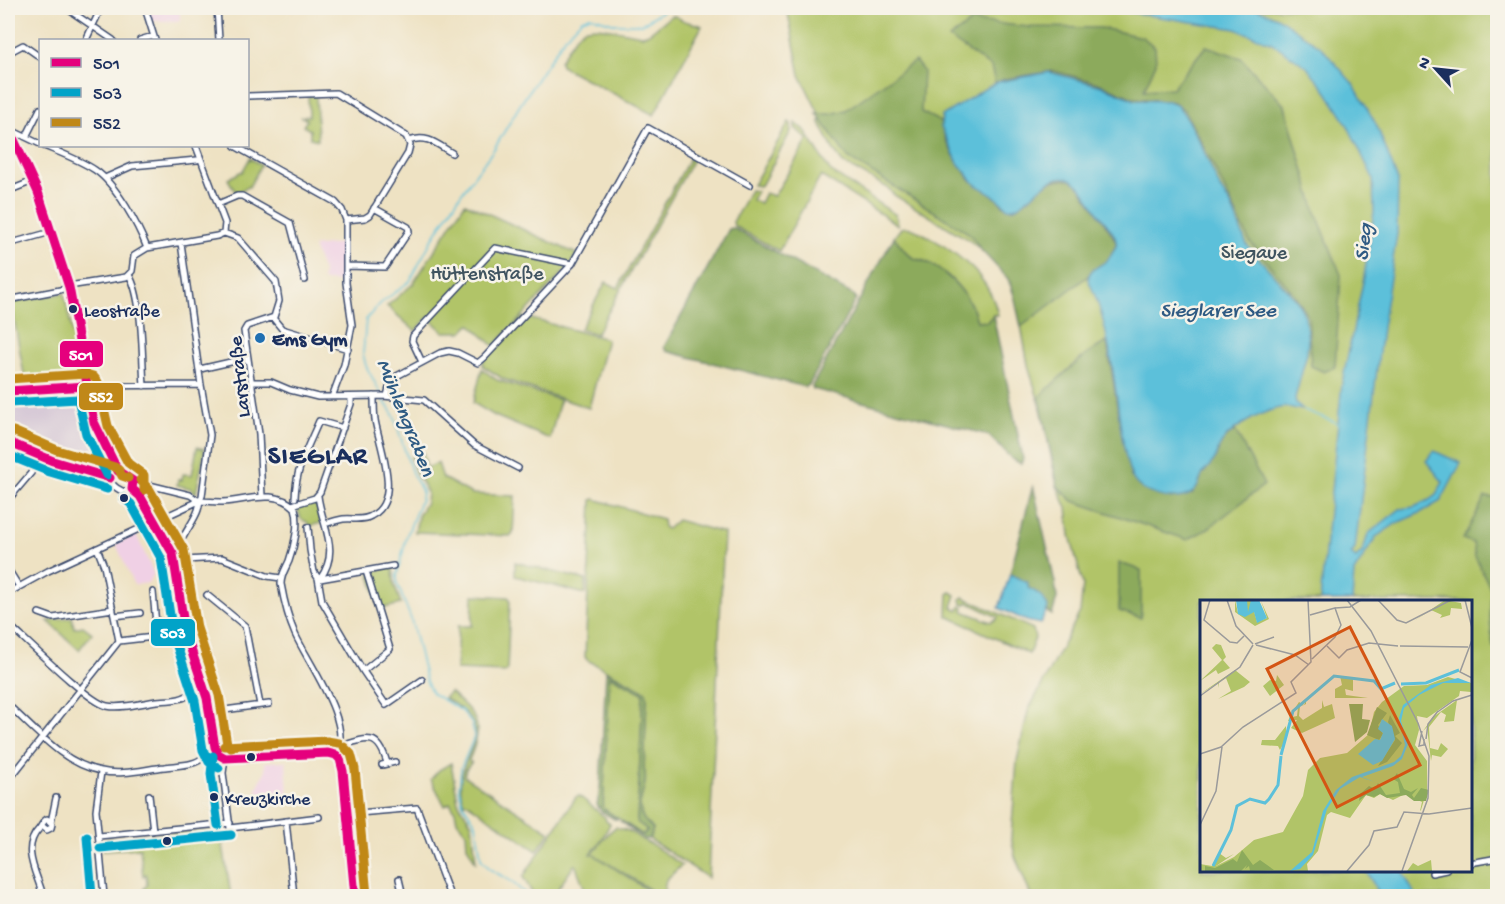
<svg xmlns="http://www.w3.org/2000/svg" width="1505" height="904" font-family="'Gochi Hand',sans-serif">
  <style>
    .built { fill: #f0d0e5 }
    .industrial { fill: #cebed2 }
    .green { fill: #b1c468; stroke: #667a63; stroke-width: 1.5; fill-rule: evenodd }
    .forest { fill: #8caa5c; stroke: #546c5d; stroke-width: 1.5 }
    .water { fill: #5cc0da; stroke: #3c789c; stroke-width: 1.5 }
    .lines { fill: none; stroke-linecap: round; stroke-linejoin: round }
    .stream { stroke: #5cc0da; stroke-width: 1.5 }
    .minor-casing { stroke: #3b4a6d; stroke-width: 8 }
    .minor { stroke: #fff; stroke-width: 5 }
    .bus-1-casing { stroke: #f7f3e8; stroke-width: 14 }
    .bus-2-casing { stroke: #f7f3e8; stroke-width: 14 }
    .bus-3-casing { stroke: #f7f3e8; stroke-width: 14 }
    .bus-1 { stroke: #e5007d; stroke-width: 9 }
    .bus-2 { stroke: #01a3c8; stroke-width: 9 }
    .bus-3 { stroke: #c08818; stroke-width: 9 }
    .bus-dot { fill: #1b2f5e; stroke: #f7f3e8; stroke-width: 2 }
    .poi-dot { fill: #1f6fb2; stroke: #f7f3e8; stroke-width: 2 }
    .labels { text-anchor: middle; stroke-width: 5; stroke-linejoin: round; paint-order: stroke }
    .bus-label { font-size: 18px; fill: #1b2f5e; stroke: #f7f3e8; text-anchor: start }
    .park-label { font-size: 20px; fill: #405460; stroke: #f7f3e8 }
    .poi-label { font-size: 20px; font-weight: bold; fill: #1b2f5e; stroke: #f7f3e8; text-anchor: start }
    .street-label { font-size: 20px; fill: #1b2f5e; stroke: #f7f3e8 }
    .water-label { font-size: 21px; font-style: italic; fill: #2e5a83; stroke: #f7f3e8 }
    .district-label { font-size: 26px; font-weight: bold; letter-spacing: 1.5px; fill: #1b2f5e; stroke: #f7f3e8 }
    .inset-river { fill: none; stroke: #5cc0da; stroke-width: 3 }
    .inset-road { fill: none; stroke: #9a9a9b; stroke-width: 1.5 }
    .view { fill: #d45514; fill-opacity: 0.15; stroke: #d45514; stroke-width: 3 }
    .inset-edge { fill: none; stroke: #1b2f5e; stroke-width: 3 }
    .line-badge { stroke: #f7f3e8; stroke-width: 2 }
    .badge-label { font-size: 16px; text-anchor: middle; font-weight: bold; fill: #fff }
  </style>
  <rect width="100%" height="100%" fill="#f7f3e8"/>
  <filter id="ink" filterUnits="userSpaceOnUse"><feTurbulence type="fractalNoise" baseFrequency=".0167" numOctaves="2"/><feDisplacementMap in="SourceGraphic" scale="12" xChannelSelector="R" yChannelSelector="G"/><feConvolveMatrix kernelMatrix="1 2 1 2 8 2 1 2 1" color-interpolation-filters="sRGB"/></filter>
  <filter id="wash" filterUnits="userSpaceOnUse"><feTurbulence type="fractalNoise" baseFrequency=".008" numOctaves="4" result="noise"/><feDisplacementMap in="SourceGraphic" scale="24" xChannelSelector="R" yChannelSelector="G"/><feGaussianBlur stdDeviation="1.35" result="paint"/><feColorMatrix in="noise" values="0 0 0 0 0 0 0 0 0 0 0 0 0 0 0 0 0 1.4 0 .05"/><feComposite in="paint" operator="in"/></filter>
  <g filter="url(#wash)">
    <rect width="100%" height="100%" fill="#eee2c3"/>
    <path class="built" d="M158 8H177L180 11V21H151L148 10 157 11Z
      M343 243V280L340 282 322 281 323 272 313 247Z
      M136 534 154 574 148 583 134 585 116 544Z
      M286 761 288 796 263 797 256 790 265 771V762Z"/>
    <path class="industrial" d="M40 392 48 407 86 404 92 432 111 464V470L105 471 61 457 8 435V395Z"/>
    <path class="green" d="M787 8H1497V896H1031L1015 856 1011 837 1017 761 1028 711 1080 612 1083 585 1070 535 1067 508 1057 486 1042 412 1028 365 1017 303 1006 274 986 254 969 240 894 195 888 188 843 163 834 151 820 123V116L800 75ZM1202 601H1470V870H1202Z
      M671 16H676C688 26 692 20 702 26L654 115 561 66 560 61C566 51 573 37 582 30 593 22 628 34 643 35L649 33Z
      M308 96H316L318 140 310 138V130L303 126 307 120 302 117 309 116Z
      M789 122 791 124V131L762 184 759 186 753 185Z
      M795 123 804 129 830 171 896 215 898 225 821 176 779 251 734 226 733 222 750 190 757 191 752 200 760 203 765 193 774 196 808 140 795 128Z
      M692 154 695 156 596 334 580 329 606 282 618 288Z
      M250 158 261 165 249 187H247L236 193 228 179 240 172H242Z
      M465 203 577 254 567 269 494 346 470 324 462 332H444L428 318 415 331 387 306 413 284Z
      M907 227C921 231 932 238 944 246 971 264 991 283 998 315H993L987 322 977 321C971 296 947 269 922 260 918 259 917 260 913 258 905 253 900 244 894 237L901 228Z
      M64 293 82 378 79 381 26 386 11 302Z
      M528 318 607 339 589 408 503 379 483 366V361L522 319Z
      M482 369 497 380 560 400 550 439 495 416 473 403Z
      M197 447 205 449 196 493 193 492V489L177 485 178 479 182 480 183 474 192 475Z
      M423 453 427 468 438 463 443 478 472 494 515 496 513 534 511 536 415 532 418 516 426 502 427 492 416 473 411 457Z
      M594 499 663 519 664 528 667 529 677 520 724 533 708 878 649 839 653 829C650 825 645 822 643 818 634 801 650 786 644 769L647 698 642 689 587 660 585 657 592 500Z
      M316 502 321 523 310 526 307 522 301 519 297 507Z
      M515 562 586 580 585 594 515 576Z
      M393 566 394 584 401 604 380 609 370 575 371 572Z
      M951 592 956 595 952 607 959 610 961 606 964 608 963 611 991 622 997 619 998 617 967 602 965 605 962 604 961 599 963 597 1033 629 1035 638 1029 654 947 616 948 594Z
      M473 595 508 597 510 599 507 671 505 672 456 670 458 626H472Z
      M72 617 74 628 83 626 92 633 79 650 48 621Z
      M609 675 643 693 637 822 647 829 643 835 603 808Z
      M450 692C479 717 484 725 469 760L470 763 472 762 466 769 464 776 550 832 537 851 466 802 464 804C445 755 511 735 444 698Z
      M451 763 458 802 472 824 476 863 467 846 466 832 457 821 455 811 450 803 445 806 431 779 439 770Z
      M579 796C589 803 596 811 605 817L606 821 610 824 601 841 590 855C600 848 605 833 616 827 619 829 623 829 626 830 636 833 641 842 651 844L682 865 666 880 663 896H660L593 854 657 896H586L587 895 575 864 553 896H534L523 877 576 797Z
      M218 830 221 832 231 896H145L144 888 147 885 146 874 143 876 140 848 103 850 104 841 108 838Z"/>
    <path class="forest" d="M973 21 1029 27 1102 28 1142 37 1155 47 1156 63 1144 90 1172 88 1206 46 1241 58 1285 106 1316 212 1341 275 1335 367 1324 372 1311 366 1308 316 1294 294 1250 242 1207 153 1184 110 1174 102 1133 98 1098 83 1054 71 1005 79 995 83 991 67 949 38Z
      M915 61 923 71 921 112 941 122 946 141 958 163 971 180 992 194 1003 205 1012 209C1030 203 1036 184 1057 180 1063 179 1070 178 1075 182 1080 186 1116 238 1116 243 1116 247 1115 247 1113 251 1111 253 1111 257 1109 259 1103 267 1093 267 1088 276L1021 327 1011 282 981 250 970 234 848 158 817 114H831L846 110Z
      M733 228 855 296 856 299 809 385 805 387 666 351 664 347 729 229Z
      M894 237C900 244 905 253 913 258 918 260 925 261 930 264 952 276 971 297 977 321L987 322 993 315 1023 459 1021 464 1012 459 988 435 813 389 812 386Z
      M1107 342 1122 436 1131 477 1178 497 1192 494 1196 489 1201 476 1215 459 1222 441 1235 430 1264 485 1210 527C1203 533 1195 534 1188 540L1073 501 1058 487 1039 397C1060 378 1081 355 1107 342Z
      M1033 485 1055 583 1057 598 1052 615 1047 612 1048 611 1028 588 1010 574Z
      M1485 497 1497 498V649L1493 647 1490 621 1491 590 1475 556 1473 543 1463 539Z
      M1119 563 1141 570V618L1119 611Z
      M606 671 645 691 647 695 644 769C650 786 634 801 643 818 645 822 650 825 653 829L649 839H644L620 821 643 835 647 830 637 822 643 693 610 676 603 808 617 819H614L601 811 597 805 600 789Z"/>
    <path class="water" d="M1103 8H1255L1277 17 1322 48 1354 85 1377 126 1398 181 1397 234 1382 328 1355 549 1351 554 1356 558 1363 551 1368 534 1400 509 1414 507 1429 500 1436 495 1443 482 1426 461 1434 451 1461 463 1441 501 1420 513 1397 523 1376 537 1354 572 1352 601H1320L1342 383 1364 277 1374 212 1373 178 1346 122 1323 86 1306 66 1272 43 1236 29Z
      M1049 72 1102 86 1135 100 1169 101 1178 106 1184 114 1202 147 1220 188 1231 205 1247 245 1297 301 1305 316 1308 340 1307 353 1295 398 1296 403 1304 410C1298 410 1292 407 1286 407 1269 408 1233 426 1223 441 1219 445 1218 452 1216 457 1213 463 1208 467 1204 472 1199 479 1199 490 1190 494 1174 503 1142 495 1133 479 1126 467 1122 436 1120 422 1114 378 1108 318 1088 280 1089 268 1098 268 1106 261 1110 259 1114 250 1116 246 1119 237 1106 224 1101 217 1094 207 1086 191 1076 183 1051 161 1025 213 1008 208L992 194 976 185 958 163 941 127 942 116 986 88 998 82Z
      M1010 574 1028 583V588C1039 593 1044 597 1048 608L1040 624 1027 621 999 608Z
      M1365 870H1401L1416 896H1379L1378 891Z"/>
    <g class="lines">
      <path class="stream" d="M381 394 366 366 363 354 366 319 381 303 410 281 431 241 461 194 494 149 520 105 564 38 582 19 590 16 616 24H642L667 8
        M383 399 394 416 412 473 422 491 421 499 407 535 397 575V583L411 619 426 681 432 693 462 711 472 724 474 737 461 768 459 789 463 804 476 824 481 859 490 869 512 882 528 896
        M1304 410 1335 422 1338 425"/>
    </g>
  </g>
  <g filter="url(#ink)">
    <g class="lines">
      <defs>
        <path id="minor" d="M66 8 113 40
          M145 8 155 40
          M217 8 219 40
          M86 40 101 8
          M140 40 153 36
          M8 53 23 45 40 57
          M248 96 336 93 406 136 410 145 408 153 370 215 365 218 346 220
          M8 127C16 138 21 151 26 164 44 204 56 246 69 287L94 422C99 439 116 454 118 471
          M11 130 40 144
          M26 137 40 109
          M409 141C426 134 437 144 452 153
          M44 146C61 153 80 160 95 170 116 184 138 225 147 248
          M196 146 225 223 224 233
          M235 146 335 202 342 210 346 220V283L352 325 344 365 332 397
          M105 178 132 166 197 160
          M8 191 33 181
          M218 204 237 196H242L290 223 305 280
          M181 243 201 385 210 435 202 496C199 501 200 504 198 510 193 525 176 541 179 556L184 560 222 558 267 576 281 578
          M8 244 51 232
          M346 266 385 267 409 231 408 227 374 208
          M129 275C143 297 142 359 144 386
          M8 300 60 290 75 285 126 277 132 271 134 256 147 248 217 236 224 233 238 238 276 282 279 301 274 317 247 326 244 331 259 434 262 496
          M273 318 282 329 348 349
          M422 362 412 341 413 336 495 248 572 264
          M200 369 248 358
          M252 382H271L290 390 318 397 383 396 424 400 474 445 518 468
          M8 391 79 386 201 385
          M387 396 390 384 395 377 440 353 449 351 458 353 478 363 485 357 572 264 648 128 750 185
          M8 442 53 461 110 478
          M118 471 137 482 190 495 199 501
          M110 478C111 486 121 492 128 492L132 489
          M132 489 140 496 155 521 173 554 185 631 207 698 215 747 218 754 225 758
          M295 498C296 467 307 449 319 421L343 428
          M8 500 31 473 38 455
          M292 505 315 498 320 492 351 404V397
          M325 524C331 522 337 520 343 519 353 518 363 521 371 516 403 501 379 445 375 420 374 412 374 404 374 396
          M308 527 310 550 314 572 318 578 322 601 363 671 386 705 422 680
          M8 569 18 585
          M318 578 320 579C341 550 322 527 318 496
          M320 579 393 566
          M8 593 48 571 199 501C207 501 215 502 223 502 247 501 275 488 295 508 300 523 294 547 289 561 285 570 281 575 281 584 284 601 288 618 295 634 308 663 354 724 336 755
          M207 595 245 626 260 705
          M39 613 53 618 113 609
          M114 616 140 613
          M8 624C26 640 88 702 107 706 122 709 142 703 157 701 168 700 184 701 192 692
          M119 641 154 637 157 635 153 592
          M363 671 390 649 366 571
          M8 705C35 729 63 764 101 771 121 776 145 769 165 767 177 765 197 766 204 756
          M210 712 269 704
          M339 747C366 738 378 731 387 763
          M336 755 340 759 343 771 355 896
          M225 758 223 773 230 828 319 817
          M225 758 328 753 336 755
          M382 765 395 762
          M101 772 96 810 104 896
          M8 781 119 641 104 566 97 548
          M149 795 153 831
          M347 814 417 808 450 896
          M286 821 294 896
          M51 822 56 798
          M42 826 47 830 51 828 52 824 47 819C42 822 43 824 39 829 20 849 38 875 43 896
          M99 836 230 823
          M1470 863 1498 858
          M1432 873 1446 870
          M399 879 403 896"/>
      </defs>
      <use href="#minor" class="minor-casing"/>
      <use href="#minor" class="minor"/>
      <defs>
        <path id="bus-1" d="M8 127 38 192 69 287 94 422 118 471 133 481 132 489
          M8 391 87 386
          M8 442 53 461 110 478
          M132 489 140 496 173 554 185 631 207 698 215 747 218 754 225 758
          M336 755 340 759 343 771 355 896
          M225 758 328 753 336 755"/>
        <path id="bus-2" d="M9 403 78 399 86 434 107 475
          M8 455 50 472 107 489
          M124 498 131 504 161 558 173 634 195 701 203 750 209 762 219 768
          M213 756 211 774 218 825
          M87 837 92 896
          M100 848 231 835"/>
        <path id="bus-3" d="M8 379 86 374 93 376 98 382 108 426 128 463 144 475V490
          M13 431 57 450 115 467 119 470 122 476 128 478
          M140 480 150 490 184 550 197 628 219 695 227 744 231 748
          M224 746 327 741 339 743
          M344 747 351 754 355 769 367 895"/>
      </defs>
      <use href="#bus-1" class="bus-1-casing"/>
      <use href="#bus-2" class="bus-2-casing"/>
      <use href="#bus-3" class="bus-3-casing"/>
      <use href="#bus-1" class="bus-1"/>
      <use href="#bus-2" class="bus-2"/>
      <use href="#bus-3" class="bus-3"/>
    </g>
  </g>
  <g class="bus-dot">
    <circle cx="73" cy="309" r="5"/>
    <circle cx="124" cy="498" r="5"/>
    <circle cx="251" cy="757" r="5"/>
    <circle cx="214" cy="797" r="5"/>
    <circle cx="167" cy="841" r="5"/>
  </g>
  <circle class="poi-dot" cx="260" cy="338" r="6"/>
  <g class="labels">
    <g class="bus-label">
      <text x="84" y="316">Leostraße</text>
      <text x="225" y="804">Kreuzkirche</text>
    </g>
    <g class="park-label">
      <text x="1254" y="258">Siegaue</text>
      <text x="487" y="279">Hüttenstraße</text>
    </g>
    <g class="poi-label">
      <text x="272" y="345">Ems Gym</text>
    </g>
    <g class="street-label">
      <text transform="translate(238 377) rotate(-96)" y="7">Larstraße</text>
    </g>
    <g class="water-label">
      <text transform="translate(1362 242) rotate(-84)" y="7">Sieg</text>
      <text x="1218" y="316">Sieglarer See</text>
      <text transform="translate(407 417) rotate(68)" y="7">Mühlengraben</text>
    </g>
    <g class="district-label">
      <text x="318" y="463">SIEGLAR</text>
    </g>
  </g>
  <g transform="translate(1200 600)">
    <rect width="272" height="272" fill="#eee2c3"/>
    <path d="M35 0 38 13 47 0H51L57 22 67 18 61 1 69 19 55 26 35 12ZM245 0 261 3 262 9 251 8 250 15 240 18 242 15 231 10 214 21ZM16 44 21 45 26 57 23 60 30 68 18 74 16 70 0 81 22 60 12 48ZM35 70 50 82 44 87 18 99 31 91 26 78 19 82 18 88V83L0 94ZM77 75 84 85 70 96 63 86 70 80 76 81ZM140 76 153 79V91L145 89 146 95 168 98H135V89L142 85ZM248 77 271 83V92L260 91 259 96 227 118 217 116 219 130 215 145 227 161V190L221 210 220 211 222 202 205 194 193 200 180 194 174 198 166 195 150 218 131 212 127 215 118 251 107 264 108 271H0V264L12 266 19 253 26 258 34 254 16 266 34 257 54 240 83 232 103 196 108 170 120 158 147 153 169 134 174 112 182 102 204 86 227 85ZM106 100V104L104 105 100 106 99 116 103 120 122 108V100L124 107 132 104 135 118 102 133 91 128 97 120 88 121 91 114 92 117 97 116 98 107 93 111 99 102 104 105ZM257 100 254 121 244 122 246 115 241 112 229 127 230 148 238 150 241 143 248 149 241 157 232 155 231 161 227 127 223 131 233 117ZM86 126V139L80 150 78 146 61 145 62 140H75ZM231 260 232 271H207L213 263 218 266Z" fill="#b1c468"/>
    <path d="M149 104H163L162 119 170 120 167 132 155 142ZM177 107 187 113 178 125 183 134 179 140 167 135ZM190 115 200 133 195 136 202 143 187 162 178 166 195 140 188 122ZM197 173 204 189 211 192 218 188 212 195 214 198 221 188 229 190 226 201H214L206 195 187 198 180 194 174 197 166 195 159 201 160 194 169 186 175 189 178 183 186 195 200 193 198 182 193 179ZM42 250 53 265 60 260 74 270 50 271 49 266 45 269 47 265 41 271H5V266L15 268 33 259 37 262Z" fill="#8caa5c"/>
    <path d="M36 0H47L48 12 51 0H59L67 18 57 23 54 12 45 17 38 14ZM258 78 271 83H243L219 95 204 108 201 121 208 144 202 159 193 166 162 177 175 182 160 177 140 189 127 209 113 255 100 269 90 271 112 252 123 211 136 190 152 177 194 162 201 156 205 145 199 118 203 105 231 85ZM182 119 192 126 195 139 182 161 173 165 158 154 175 139 180 140 183 133 178 129Z" fill="#5cc0da"/>
    <path class="inset-river" d="M201 84 226 83 259 70M81 155 93 111 134 76 174 81 181 89 195 83M13 266 31 230 37 206 50 199 65 203 69 199 78 185 81 156"/>
    <path class="inset-road" d="M10 0 4 20 30 42 37 43 44 36M27 0 36 26 53 44M147 0 171 31 218 123 229 156 228 198 202 271M178 0 197 20 206 23 251 0M265 0 272 28M135 8 150 7 161 0M110 15 135 8 141 25 135 37 112 59M272 40 260 72 272 78M55 44 74 37M56 45 95 55 109 65M127 46 139 58 147 50 169 43 198 46M200 46 268 47M0 96 40 67 53 45M236 113 253 101 272 95M222 131 219 146 224 145V139M226 139 228 124 238 111M0 154 21 147 43 127 96 93 91 82 111 62 108 0M0 225 16 191 22 147M147 271 169 245 174 231 197 227 204 212 229 214 272 208"/>
    <path class="view" d="M150 27 220 165 137 207 67 69Z"/>
    <rect width="272" height="272" class="inset-edge"/>
  </g>
  <g class="line-badge">
    <rect x="59" y="340" width="45" height="28" rx="6" fill="#e5007d"/>
    <rect x="78" y="382" width="46" height="29" rx="6" fill="#c08818"/>
    <rect x="150" y="618" width="46" height="29" rx="6" fill="#01a3c8"/>
  </g>
  <g class="badge-label">
    <text x="81" y="360">501</text>
    <text x="101" y="402">552</text>
    <text x="173" y="638">503</text>
  </g>
  <rect width="1505" height="904" fill="none" stroke="#f7f3e8" stroke-width="30"/>
  <rect x="39" y="39" width="210" height="108" fill="#f7f3e8" stroke="#9fa5b1" stroke-width="1.5"/>
  <rect x="51" y="58" width="30" height="9" fill="#e5007d" stroke="#9fa5b1" stroke-width="1.5"/>
  <text x="93" y="69" font-size="18" fill="#1b2f5e">501</text>
  <rect x="51" y="88" width="30" height="9" fill="#01a3c8" stroke="#9fa5b1" stroke-width="1.5"/>
  <text x="93" y="99" font-size="18" fill="#1b2f5e">503</text>
  <rect x="51" y="118" width="30" height="9" fill="#c08818" stroke="#9fa5b1" stroke-width="1.5"/>
  <text x="93" y="129" font-size="18" fill="#1b2f5e">552</text>
  <g transform="translate(1436 69) rotate(297)" stroke="#f7f3e8" stroke-width="4.5" paint-order="stroke">
  <path d="M0-4.5L10 22L0 15L-10 22Z" fill="#1b2f5e"/>
  <text y="-9" font-size="16" font-weight="bold" text-anchor="middle" fill="#1b2f5e">N</text>
  </g>
</svg>
